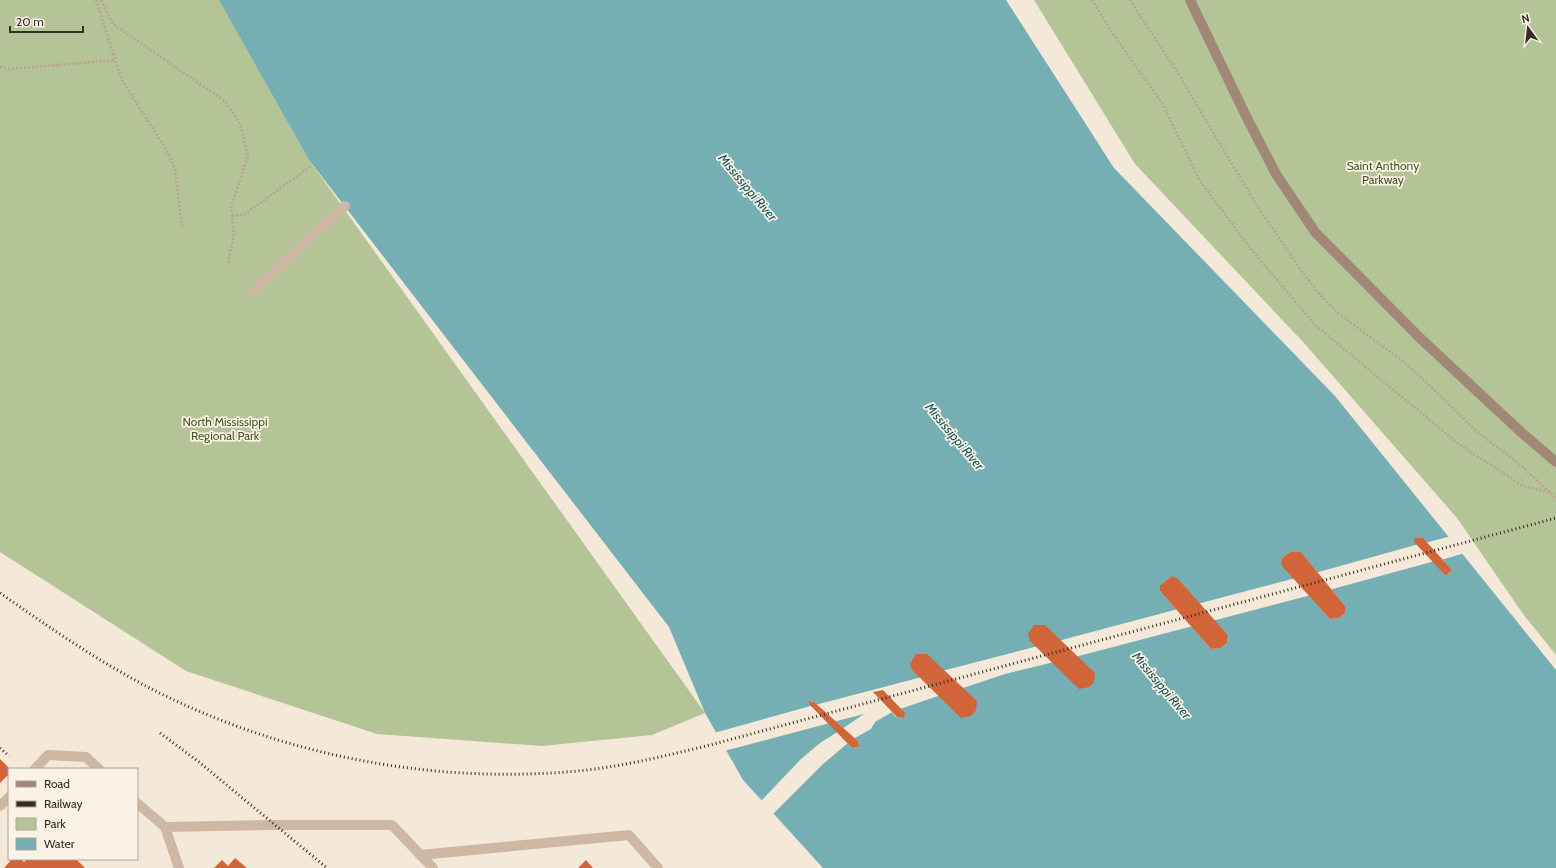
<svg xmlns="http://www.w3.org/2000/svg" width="1556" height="868" font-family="Cabin,sans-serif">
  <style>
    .green { fill: #b4c497 }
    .water { fill: #75afb4; fill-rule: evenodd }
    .pier { fill: #f4e8d9 }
    .building { fill: #d26439 }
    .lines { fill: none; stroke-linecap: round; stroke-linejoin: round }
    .path { stroke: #b9a28e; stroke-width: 2.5; stroke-dasharray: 2 2; stroke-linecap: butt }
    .lane { stroke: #cdb8a4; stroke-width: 10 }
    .secondary { stroke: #a18775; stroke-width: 10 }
    .rail { stroke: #382c26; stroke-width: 3; stroke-dasharray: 1 3; stroke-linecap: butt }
    .labels { text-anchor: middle; stroke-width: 3.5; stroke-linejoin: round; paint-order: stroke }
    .park-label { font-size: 12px; fill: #455827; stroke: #fbf2e6 }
    .water-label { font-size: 13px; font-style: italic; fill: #18565d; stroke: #fbf2e6 }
  </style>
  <rect width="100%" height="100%" fill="#f4e8d9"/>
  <path class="green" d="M0 0H220L309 160 705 713 652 735 542 746 377 734 186 671 0 552Z
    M1034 0H1556V655L1523 614 1457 518 1304 343 1135 164Z"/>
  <path class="water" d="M219 0H1006L1114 168 1335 396 1556 670V868H823L743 780 705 713 669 627 309 160ZM1415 538H1423L1452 570 1446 576ZM1290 552H1301L1345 606V613L1339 618 1330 619 1282 565V558ZM1172 576 1228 635 1227 643 1221 648 1211 649 1160 591 1159 586ZM874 693 904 718 896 717ZM810 701 814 702 858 741 859 747 852 748Z"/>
  <path class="pier" d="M1451 536 1465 553 1441 560 1425 543Z
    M1419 544 1435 561 1329 590 1315 573Z
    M1296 578 1311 595 1212 621 1197 604Z
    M1178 609 1193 626 1075 657 1058 641Z
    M1038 646 1054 662 1005 674 960 689 942 671Z
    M922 677 941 695 894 711 875 722 871 729 853 739 842 729 864 714 833 722 815 705Z
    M814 705 830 723 724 751 714 733Z
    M839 731 849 742 822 765 772 815 760 802 801 759 820 743Z"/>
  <path class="building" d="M1414 538H1423L1452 570 1446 576 1415 543Z
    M1290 552H1301L1345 606V613L1339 618 1330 619 1281 565 1282 558Z
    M1172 576 1178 579 1228 635 1227 643 1221 648 1211 649 1160 591 1159 586Z
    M1034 625H1045L1095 673 1094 682 1089 687 1079 689 1030 641 1028 634Z
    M916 654H927L977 701 976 710 971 716 961 718 912 670 910 664Z
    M883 690 905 713 904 718 897 717 873 692Z
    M809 701 814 702 858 741 859 747 852 748 810 705Z
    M0 759 10 769H9V774L0 783Z
    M235 858 247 868H214L222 860 228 866Z
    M12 859H21L24 862 27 859H76L85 868H4Z
    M586 860 593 868H578Z"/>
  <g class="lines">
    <path class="path" d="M96 0 115 60 122 80 167 151 175 169 182 226
      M101 0 113 24 226 102 240 124 248 156 231 207 234 233 228 265
      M1092 0 1113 34 1162 103 1200 181 1251 249 1316 326 1460 445 1523 486 1549 492
      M1130 0 1179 75 1254 201 1303 273 1322 297 1339 314 1400 359 1424 380 1475 430 1517 462 1556 498
      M0 67 11 69 115 60
      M232 216 245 214 311 166"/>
    <path class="lane" d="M253 291 345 206
      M35 769 48 755 86 757 99 769
      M137 803 165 827 179 868
      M0 806 9 797
      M165 827 274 825H392L433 868
      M420 855 629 835 658 868"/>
    <path class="secondary" d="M1190 0 1246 116 1276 174 1315 232 1420 338 1522 433 1556 462"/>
    <path class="rail" d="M0 593C56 632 112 671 174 700 302 760 447 785 587 770 629 765 669 755 710 745L1556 518
      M160 733 199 762 327 868
      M0 748 9 756"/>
  </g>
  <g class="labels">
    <g class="park-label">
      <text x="1383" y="170">Saint Anthony<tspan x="1383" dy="14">Parkway</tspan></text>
      <text x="225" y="426">North Mississippi<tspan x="225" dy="14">Regional Park</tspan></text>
    </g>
    <g class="water-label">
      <text transform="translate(748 187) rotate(50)" y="5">Mississippi River</text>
      <text transform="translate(955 436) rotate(50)" y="5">Mississippi River</text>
      <text transform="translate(1162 685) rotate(50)" y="5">Mississippi River</text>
    </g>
  </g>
  <rect x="8" y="768" width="130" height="92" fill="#fbf2e6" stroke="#ada399"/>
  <rect x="16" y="781" width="20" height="6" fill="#a18775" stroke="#ada399"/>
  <text x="44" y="788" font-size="12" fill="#382c26">Road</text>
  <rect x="16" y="801" width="20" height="6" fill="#382c26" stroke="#ada399"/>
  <text x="44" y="808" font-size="12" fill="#382c26">Railway</text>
  <rect x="16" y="818" width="20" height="12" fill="#b4c497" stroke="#ada399"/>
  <text x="44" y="828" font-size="12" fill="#382c26">Park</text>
  <rect x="16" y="838" width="20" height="12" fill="#75afb4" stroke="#ada399"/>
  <text x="44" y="848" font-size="12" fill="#382c26">Water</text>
  <g transform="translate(1528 28) rotate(345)" stroke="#fbf2e6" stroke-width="3" paint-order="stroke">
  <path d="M0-3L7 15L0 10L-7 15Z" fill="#382c26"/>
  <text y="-6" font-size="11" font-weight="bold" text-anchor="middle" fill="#382c26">N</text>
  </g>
  <path d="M10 26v6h73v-6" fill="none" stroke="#382c26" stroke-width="2"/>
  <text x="16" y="26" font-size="12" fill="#382c26" stroke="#fbf2e6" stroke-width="3" paint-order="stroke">20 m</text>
</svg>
